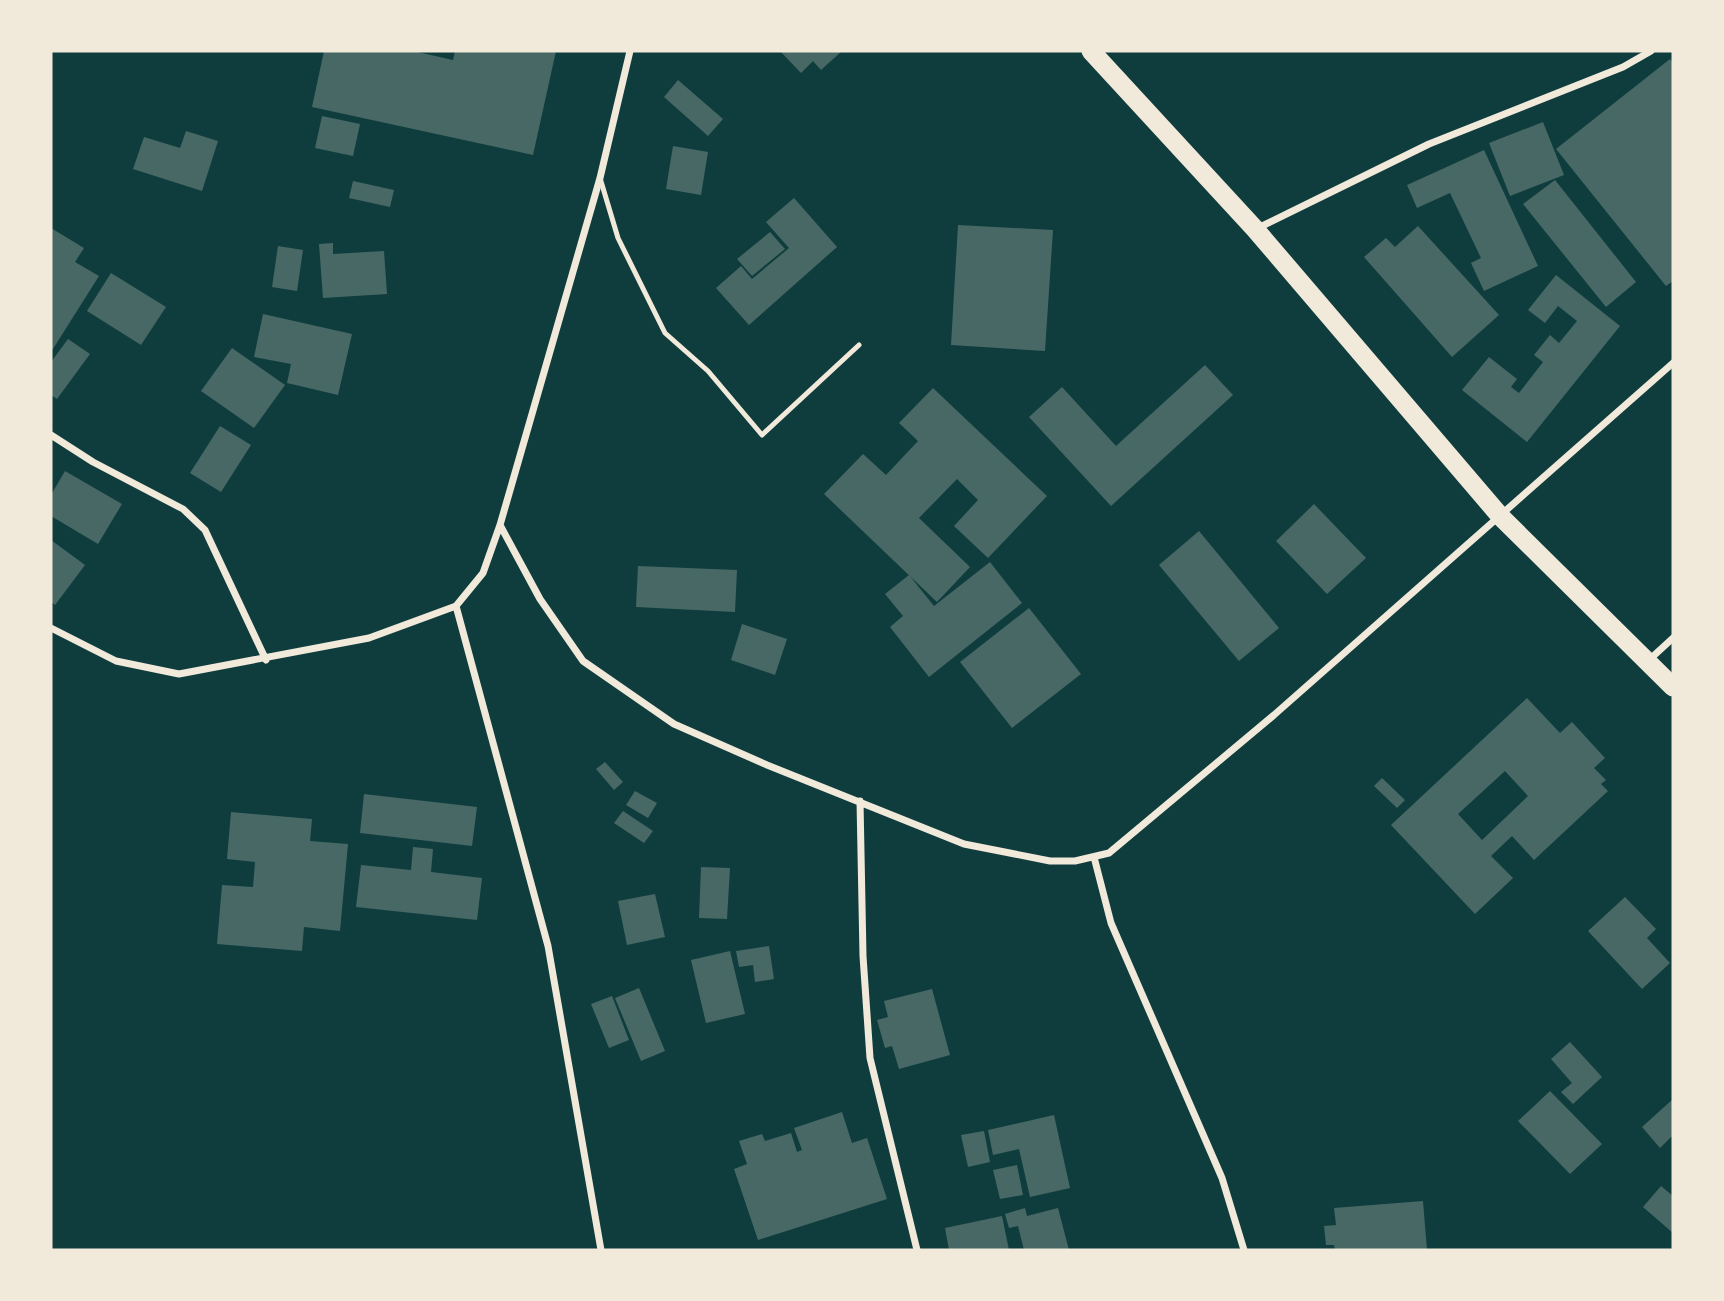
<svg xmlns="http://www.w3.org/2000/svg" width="1724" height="1301" font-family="'DejaVu Sans',sans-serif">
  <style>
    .building { fill: #486865; fill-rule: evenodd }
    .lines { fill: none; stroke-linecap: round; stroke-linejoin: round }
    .service { stroke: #f1e9da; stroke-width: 5 }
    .minor { stroke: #f1e9da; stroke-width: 7 }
    .trunk { stroke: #f1e9da; stroke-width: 19 }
  </style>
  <rect width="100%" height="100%" fill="#0f3d3e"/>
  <path class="building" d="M324 51H413L453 60 455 51H556L533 155 312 107Z
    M780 51H842L821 70 813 61 801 73Z
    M1670 59 1673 63V281L1666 286 1556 149Z
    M678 80 723 119 708 136 664 97Z
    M322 116 360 124 353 156 315 148Z
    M1543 122 1564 175 1510 196 1489 143Z
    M186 131 218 141 202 191 133 169 144 137 180 148Z
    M673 146 708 152 701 195 666 189Z
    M1484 150 1538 266 1484 291 1471 263 1481 258 1450 193 1417 208 1407 185Z
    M1555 180 1636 282 1606 307 1523 204Z
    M353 181 394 190 390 207 349 198Z
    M794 198 837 247 749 325 716 288 741 266 752 279 789 248 766 222Z
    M958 225 1053 230 1045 351 951 345Z
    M1418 226 1499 315 1452 357 1364 257 1386 238 1395 247Z
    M51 228 84 248 75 262 99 276 51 352Z
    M770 232 785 249 752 276 737 259Z
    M333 243V254L384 251 387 294 323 298 319 244Z
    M278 246 303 250 297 291 272 287Z
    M111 273 166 307 141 345 87 311Z
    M1556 275 1620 326 1527 442 1462 390 1489 357 1517 379 1511 387 1519 393 1543 362 1534 355 1550 335 1559 343 1577 321 1558 306 1545 323 1528 310Z
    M263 314 352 334 338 395 287 383 291 364 254 357Z
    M68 339 90 354 57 399 51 395V362Z
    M232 348 285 385 254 428 201 391Z
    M1205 365 1233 395 1111 506 1029 417 1062 387 1116 446Z
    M933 388 1047 496 988 558 954 526 978 500 957 479 919 518 970 567 937 602 824 494 863 454 886 475 918 441 899 423Z
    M220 426 251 445 221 492 190 473Z
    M65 471 122 504 98 544 51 516V495Z
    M1314 504 1366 558 1327 594 1276 541Z
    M1199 531 1279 628 1239 661 1159 565Z
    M51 540 85 565 55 605 51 602Z
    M990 562 1022 603 929 677 890 627 903 616 885 594 909 575 934 606Z
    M638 566 737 570 735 612 636 607Z
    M1029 608 1081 674 1012 728 960 662Z
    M742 624 787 639 775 675 731 660Z
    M1527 698 1560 733 1572 722 1605 758 1594 768 1606 780 1601 784 1608 791 1534 860 1512 836 1491 856 1513 878 1475 914 1391 825ZM1505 771 1528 796 1482 840 1458 814Z
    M605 762 623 782 614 790 596 769Z
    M1382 778 1405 800 1397 808 1374 786Z
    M635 791 657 803 648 818 626 805Z
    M364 794 477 807 472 846 360 833Z
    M623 811 653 831 644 843 614 823Z
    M231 812 312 819 310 841 348 844 340 931 304 927 302 951 217 944 222 885 253 887 255 862 227 859Z
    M413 847 433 849 431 872 482 878 477 920 356 907 361 865 411 870Z
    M701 867 730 868 727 919 699 918Z
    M655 894 665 937 627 945 618 901Z
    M1625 897 1656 929 1647 938 1670 963 1642 989 1588 931Z
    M769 946 774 979 755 982 753 965 739 967 736 951Z
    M730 951 745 1014 706 1023 691 960Z
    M639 988 665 1051 641 1061 615 998Z
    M932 989 950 1055 899 1069 892 1046 885 1048 877 1020 888 1017 884 1001Z
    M612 996 629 1040 609 1048 591 1004Z
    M1570 1042 1602 1077 1573 1104 1561 1092 1572 1083 1551 1059Z
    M1550 1091 1602 1144 1570 1174 1518 1121Z
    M1673 1099V1135L1660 1148 1642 1127Z
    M842 1112 852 1143 867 1138 887 1199 758 1240 734 1169 747 1164 739 1141 762 1134 765 1141 791 1133 797 1152 802 1150 794 1128Z
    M1054 1115 1070 1188 1030 1197 1019 1149 993 1155 988 1130Z
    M984 1131 990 1162 968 1167 961 1135Z
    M1017 1165 1023 1195 1000 1199 993 1170Z
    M1661 1186 1673 1196V1233L1643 1207Z
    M1423 1201 1427 1250H1335L1334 1245H1326L1324 1226 1336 1225 1334 1208Z
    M1025 1208 1027 1216 1058 1208 1069 1250H1024L1018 1226 1009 1228 1005 1214Z
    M1002 1216 1009 1250H949L945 1228Z"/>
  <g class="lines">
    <path class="service" d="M600 178 618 238 665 333 708 371 762 435 859 345"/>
    <path class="minor" d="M1256 229 1429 144 1623 67 1651 51
      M51 435 93 462 183 509 205 530 266 660
      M500 525 540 599 583 661 674 724 767 765 964 844 1050 861H1075L1109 853 1274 715 1673 363
      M456 606 548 946 601 1250
      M51 628 116 661 179 674 369 638 456 606 483 573 500 525 600 178 630 51
      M1649 660 1673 638
      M860 801 863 956 870 1058 917 1250
      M1094 857 1111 923 1222 1178 1244 1250"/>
    <path class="trunk" d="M1091 51 1255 229 1501 517 1673 687"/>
  </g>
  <rect width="1724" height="1301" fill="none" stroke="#f1e9da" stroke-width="105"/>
</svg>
